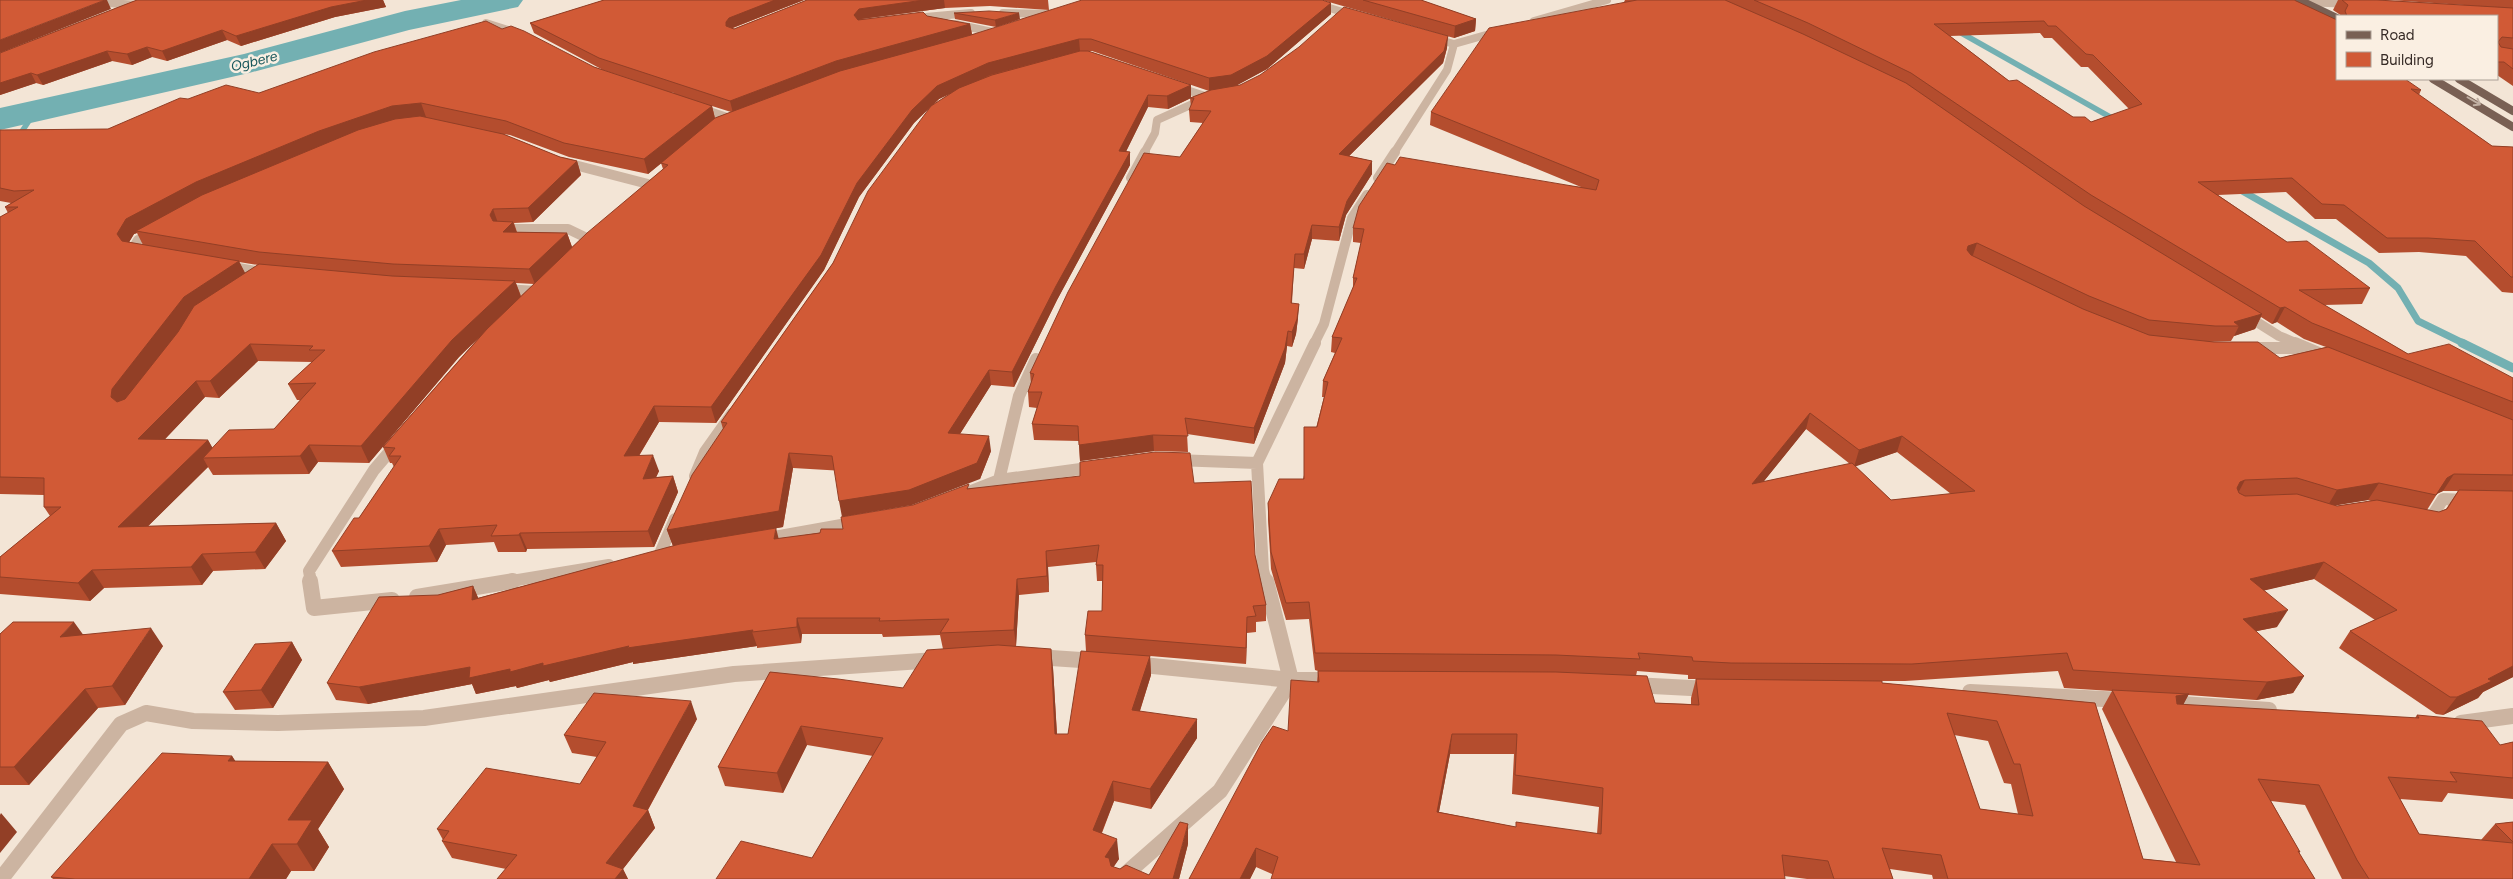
<svg xmlns="http://www.w3.org/2000/svg" width="2513" height="879" font-family="Figtree,sans-serif">
  <style>
    .lines { fill: none; stroke-linecap: round; stroke-linejoin: round }
    .stream-far2 { stroke: #73b0b2; stroke-width: 5.5 }
    .stream-far1 { stroke: #73b0b2; stroke-width: 7 }
    .stream { stroke: #73b0b2; stroke-width: 9 }
    .river { fill: #73b0b2; fill-rule: evenodd }
    .minor-far3 { stroke: #ccb4a1; stroke-width: 8 }
    .minor-far2 { stroke: #ccb4a1; stroke-width: 10 }
    .minor-far1 { stroke: #ccb4a1; stroke-width: 12 }
    .minor { stroke: #ccb4a1; stroke-width: 16 }
    .major { stroke: #796054; stroke-width: 8 }
    .wall { fill: #b44d2e; fill-rule: evenodd }
    .shaded-wall { fill: #923f26 }
    .building { fill: #d15a36; stroke: #923f26; fill-rule: evenodd }
    .oneway { stroke: #c0afa2 }
    .labels { text-anchor: middle; stroke-width: 5; stroke-linejoin: round; paint-order: stroke }
    .far-water-label { font-size: 14px; font-style: italic; fill: #17565a; stroke: #faefe2 }
  </style>
  <rect width="100%" height="100%" fill="#f3e5d6"/>
  <g class="lines">
    <path class="stream-far2" d="M1956 30 2119 122
      M17 139 36 110"/>
    <path class="stream-far1" d="M2237 188 2369 263 2398 288 2418 321 2465 344"/>
    <path class="stream" d="M2462 343 2513 368"/>
    <path class="river" d="M461 0H523L518 7 409 30 249 73 0 130V108L244 54 405 11Z"/>
    <path class="minor-far3" d="M1303 0 1356 16
      M92 2 139 5
      M2303 2 2353 4
      M1003 13 1053 14
      M914 18 971 13
      M1534 21 1607 0
      M486 23 520 34
      M955 24 997 33
      M1447 42 1454 44 1500 31
      M1175 86 1208 97
      M698 107 733 119
      M1144 153 1155 133 1157 120 1206 98
      M1394 153 1447 70 1454 44"/>
    <path class="minor-far2" d="M563 162 648 184
      M1131 178 1145 152
      M1378 178 1395 152
      M502 229H568L591 240
      M141 252 132 250 138 240 154 231
      M227 266 267 273
      M501 289 538 291
      M2244 314 2279 336 2298 344
      M1314 344 1324 324 1352 218 1367 195"/>
    <path class="minor-far1" d="M2295 343 2326 356
      M2249 348H2299
      M1175 460 1257 463
      M695 476 705 452 732 414
      M999 480 1019 396 1036 359
      M966 493 999 480 1095 467
      M2425 520 2429 521 2443 499 2468 500
      M762 539 858 522
      M659 556 675 519
      M311 582 309 571 374 470 397 443
      M505 582 609 565
      M1266 582 1263 570 1257 463 1315 343"/>
    <path class="minor" d="M310 581 314 608 392 600
      M417 597 513 581
      M1036 657 1096 661
      M1133 664 1291 680H1333
      M1633 685 1710 689
      M1970 692 2122 700
      M2167 703 2269 710
      M2461 723 2513 716
      M1 879 121 724 146 713 193 721 278 723 424 718 734 674 936 660
      M1120 879 1220 791 1291 680 1266 581"/>
    <path class="major" d="M2299 0 2337 18
      M2433 79 2513 127
      M2459 79 2513 111"/>
  </g>
  <path class="wall" d="M137 0H383L386 7 335 17 241 46 227 40 167 61 152 57 132 65 112 61 43 85 36 83 0 95V53Z
    M604 0H804L733 28 734 29 807 0H1048L1049 10 990 6 945 8 861 19 927 16 970 24 972 34 1331 3V14L1267 69 1235 86 1447 48 1443 63 1349 156 1372 161V174L1346 215 1339 241 1312 239 1304 269 1294 268 1292 303 1298 318 1296 334 1292 347 1287 346 1285 363 1254 444 1187 434 1188 452 1154 451 1080 461 1079 441 1034 440 1032 424 1037 408 1029 407 1028 392 1031 383 1030 373 1180 157 1203 123 1190 122 1189 110 1191 106 1190 98 1209 91 1092 51H1088L1191 85V98L1168 109 1148 107 1126 151 1130 152V165L1057 300 1014 387 991 385 960 434 991 451 980 479 793 468 783 527 763 530 779 539 843 529 913 505 970 488 1194 483 1255 555 1266 605V621L1256 622V632L1247 633 1246 664 1150 656 1151 675 1140 711 1197 738 1151 809 1114 801 1102 833 1119 859 1113 867 1120 869 1149 875 1188 844 1179 879H716L812 858 873 756 807 745 783 793 725 786 718 767 770 672 903 688 943 649 940 635 883 637 882 634H802L801 643 757 648V646L633 664V662L550 682 549 680 517 688 516 686 476 694 472 684 368 704 336 700 327 683 438 595 473 586 478 598 678 545 673 546 667 530 723 429 721 422 833 263 931 106 914 123 859 197 824 270 716 423 659 422 639 456 659 471 656 477 673 476 678 492 654 547 527 549 526 552H498L494 542 446 545 437 562 341 567 332 551 359 518 394 467 392 463H390L383 447 481 335 459 357 369 463 318 462 309 474 213 475 208 467 148 526 276 523 286 541 265 569 213 571 202 585 104 588 90 601 0 594V557L50 516 44 507V495L0 494V217L8 213 5 207 11 203 0 201V130L108 129 188 99 259 93 502 29 594 67 674 93 603 70 534 33 530 23ZM951 93 932 106 939 99ZM712 106 731 112 715 118ZM503 134 510 135 569 157 648 174 675 152 661 163 663 169 572 247 567 233 517 232 514 223 533 222 581 175 577 161 560 157ZM137 233 143 245 129 242 134 234ZM239 262 258 265 245 273ZM516 283 534 284 521 296ZM258 361 312 362 288 384 297 400H300L274 429 212 448 208 440 165 439 205 397 219 398ZM1096 562V565L1097 581H1102V611L1085 635 1086 651 1068 734H1057L1053 668 1016 646 1019 595 1049 592 1048 567Z
    M1322 0H1421L1476 19 1475 31 1454 38Z
    M1625 0H2294L2337 79 2421 90 2419 95 2492 146 2513 147V293L2502 292 2466 256 2419 252 2379 253 2336 219H2315L2286 192 2218 195 2287 242 2370 288 2362 304 2324 305 2408 354 2513 378V677L2483 692 2478 698 2443 715 2436 714 2339 648 2350 631 2375 620 2314 579 2264 590 2277 627 2256 631 2304 676 2293 693 2256 700 2188 695 2183 705 2415 718 2417 715 2500 745 2513 742V799L2448 793 2442 802 2400 799 2419 834 2481 840 2495 824 2513 822V879H2342L2305 805 2271 801 2300 852 2299 853 2315 879H1933L1932 875 1890 869 1893 879H1807L1784 876 1272 874 1256 867 1250 879H1189L1288 731 1317 682 1318 671 1315 670 1309 619 1286 620 1271 569 1268 520V503L1303 479 1324 397H1322L1323 381 1335 353 1331 352 1332 337 1353 288V278L1361 243 1353 242V228L1395 165 1581 187 1430 125 1431 112 1624 2ZM2040 33 2044 38H2052L2081 67H2088L2129 109 2091 122 2073 117 2009 81 1950 36ZM2261 317 2272 324 2277 322 2304 339 2326 347 2280 358 2208 342 2231 341 2234 336 2255 329ZM1806 429 1850 464 1763 482ZM1897 452 1951 494 1891 500 1855 466ZM2443 491H2458L2446 509 2439 512 2427 510 2437 494ZM2368 500 2371 501 2337 506 2334 505ZM1637 671 1688 675V679H1696L1691 698V704L1655 703 1636 676ZM2058 671 2064 688 2112 691 2102 709 2176 862 2143 859 2095 703 1882 683V681H1905ZM1954 735 1988 741 2004 783 2011 784 2018 814 1980 809ZM1450 754H1514L1512 794 1599 807 1597 834 1516 822V827L1439 812Z
    M2338 0H2377L2464 5 2389 0H2513V86L2497 75V16H2342L2333 10Z
    M954 13 1020 19 996 27 955 19Z
    M0 634H83L163 646 125 705 98 708 29 785H0Z
    M292 642 302 660 273 708 235 710 223 692Z
    M697 719 648 810 655 828 623 869 628 879H497L506 869 452 858 442 841 443 840 437 829 580 784 597 757 572 753 564 735Z
    M232 756 235 761 328 762 344 789 318 829 329 847 314 871H291L286 879H53L51 877Z"/>
  <path class="shaded-wall" d="M105 0H107L111 9 0 53V40Z
    M367 0H383L386 7 335 17 241 46 236 36 331 7Z
    M775 0H804L732 28 726 26V22L729 18Z
    M924 0H944L945 8 861 19 856 25 854 15 859 9Z
    M1331 3V14L1267 69 1232 88 1209 91V78Z
    M1019 13 1020 19 996 27 995 20Z
    M1476 19 1475 31 1454 38 1455 26Z
    M970 24 972 35 733 113 730 101 836 61Z
    M222 30 227 40 167 61 162 51Z
    M1448 36 1447 48 1443 63 1338 167 1339 154Z
    M1079 39 1080 51 990 75 939 99 914 123 859 197 824 270 716 423 711 407 857 183 912 110 937 86 988 63Z
    M147 47 152 57 132 65 127 54Z
    M107 51 112 61 43 85 37 75Z
    M31 73 36 83 0 95V83Z
    M1191 85V98L1168 109 1167 96Z
    M1148 95V107L1120 164 1119 151Z
    M421 103 426 117 136 231 137 233 134 234 125 249 117 234 126 219 196 182 319 131 392 106Z
    M712 106 715 119 648 174 644 159Z
    M1130 152V165L1057 300 1014 387 1012 372 1056 286Z
    M577 161 581 175 533 222 528 208Z
    M1372 161V174L1346 215 1339 241V227L1347 201Z
    M493 209 498 223 495 229 490 215Z
    M513 222 518 236 503 232Z
    M1312 225V239L1304 269V254Z
    M567 233 572 247 535 284 529 269Z
    M1977 243 1972 258 1963 261 1968 246Z
    M239 261 247 277 123 406 111 397 112 389 184 297Z
    M515 281 521 297 459 357 369 463 361 446 452 340Z
    M1299 304 1298 318 1296 334 1292 347V332Z
    M2285 307 2277 322 2272 324 2280 308Z
    M2262 314 2255 329 2234 336 2239 326 2234 322Z
    M1288 331 1287 346 1285 363 1254 444V428Z
    M250 344 258 361 219 398 210 381Z
    M989 370 991 385 951 448 948 433Z
    M196 381 205 397 149 456 138 439Z
    M654 406 659 422 629 472 624 456Z
    M1810 413 1806 429 1748 501 1752 484Z
    M1153 435 1154 451 1080 461 1079 445Z
    M989 436 991 451 980 479 912 505 842 517 839 501Z
    M1902 436 1897 452 1854 467 1859 450Z
    M208 440 218 457 203 458 208 467 129 545 118 527Z
    M309 445 318 462 309 474 300 456Z
    M789 453 793 468 783 527 673 546 667 530Z
    M653 455 659 471 648 495 643 479Z
    M2454 474 2443 491 2436 494 2447 478Z
    M673 476 678 492 654 547 648 531Z
    M2245 480 2236 497 2231 498 2240 482Z
    M2379 483 2368 500 2327 507 2337 490Z
    M276 523 286 541 265 569 255 552Z
    M776 528 780 544 774 539Z
    M439 529 446 545 437 562 429 546Z
    M520 533 527 549 526 552 519 535Z
    M1046 551 1048 567 1049 592 1047 576Z
    M202 554 213 571 202 585 191 567Z
    M2324 562 2314 579 2241 596 2250 579Z
    M92 570 104 588 90 601 78 583Z
    M1017 579 1019 595 1016 646 1014 630Z
    M473 586 480 602 472 600Z
    M2288 610 2277 627 2233 636 2243 619Z
    M1247 617V633L1246 664V648Z
    M797 618 802 634 801 643 797 627Z
    M74 622 87 640 60 637Z
    M151 628 163 646 125 705 112 686Z
    M753 630 752 632 757 646 633 664V662L550 682 549 680 517 688 516 686 476 694 472 684 368 704 359 687 470 667 510 669 629 646Z
    M292 642 302 660 273 708 261 690Z
    M1051 649 1053 668 1058 753 1055 734Z
    M1150 656 1151 675 1134 729 1132 710Z
    M2513 666V677L2483 692 2478 698 2443 715 2457 697 2488 679Z
    M2304 676 2293 693 2256 700 2267 682Z
    M85 689 98 708 29 785 14 767Z
    M2189 694 2178 714 2176 696Z
    M691 701 697 719 646 813 648 810 655 828 623 869 628 879H613L606 863 633 806Z
    M1197 719V738L1151 809 1150 789Z
    M801 726 807 745 783 793 777 773Z
    M1452 734 1450 754 1435 832 1437 812Z
    M232 756 250 783 228 761Z
    M328 762 344 789 318 829 329 847 314 871 297 844 288 820Z
    M1113 781 1114 801 1095 849 1093 830Z
    M1 813 17 832 0 853V815Z
    M1188 824V844L1179 879H1173Z
    M1117 839 1119 859 1107 877 1105 857Z
    M272 844 291 871 286 879H249Z
    M1256 848V867L1250 879H1240Z"/>
  <path class="building" d="M0 0H105L0 40Z
    M137 0H367L331 7 236 36 222 30 162 51 147 47 127 54 107 51 37 75 31 73 0 83V53Z
    M604 0H775L729 18 726 22V26L734 29 807 0H924L859 9 854 15 858 20 923 12 927 16 970 24 836 61 730 101 599 58 530 23Z
    M1082 0H1322L1331 3 1267 56 1231 75 1209 78 1091 39H1079L988 63 937 86 912 110 857 183 821 255 711 407 654 406 624 456 653 455 643 479 673 476 648 531 520 533 519 535 491 536 497 525 439 529 429 546 332 551 354 518H359L401 456H389L395 448 383 447 487 329 587 233 668 165 661 163 715 118 840 71 971 35Z
    M1363 0H1421L1476 19 1455 26Z
    M1637 0H1725L1803 34 1906 83 2084 206 2262 314 2234 322 2239 326H2215L2149 320 2089 296 1977 243 1968 246 1967 250 1971 255 2083 309 2149 335 2214 342H2258L2280 358 2328 347 2513 420V475L2454 474 2447 478 2436 495 2379 483 2337 490 2297 478 2245 480 2240 482 2237 488 2239 493 2245 496 2297 494 2337 506 2377 500 2439 512 2447 509 2459 490 2513 491V666L2488 679 2492 681 2457 697H2450L2350 631 2397 610 2324 562 2250 579 2288 610 2243 619 2304 676 2267 682 2073 670 2067 653 1912 664 1731 663 1693 661 1692 657 1638 653 1640 659 1556 655 1315 653 1309 602 1286 603 1271 552 1268 503 1279 479H1304V427H1317L1328 382 1323 381 1342 338 1332 337 1357 278H1353L1364 229 1353 228 1359 206 1387 163 1395 165 1400 157 1596 190 1599 180 1431 112 1489 28ZM1810 413 1859 450 1902 436 1975 491 1891 500 1852 463 1752 484Z
    M1754 0H2294L2337 20V79H2405L2421 90 2411 89 2492 146 2513 147V277H2511L2475 241 2428 238H2387L2344 205 2322 204 2292 178 2198 182 2287 242 2307 241 2370 288 2299 290 2408 354 2449 344 2513 378V402L2312 323 2285 307 2280 308 2091 195 1911 73 1808 23ZM2044 21 2048 26H2056L2086 54 2093 55 2142 104 2091 122 2085 117H2073L2017 80 2009 81 1934 24Z
    M2342 0H2377L2513 8V38L2502 37 2498 42 2501 47 2513 49V69L2504 62H2497V16H2347L2345 11 2348 5Z
    M1344 7 1448 36 1444 51 1339 154 1372 161 1347 201 1339 227 1312 225 1304 254H1295L1291 303 1299 304 1297 319 1292 332 1288 331 1285 348 1254 428 1185 418 1188 436 1153 435 1079 445 1078 426 1032 424 1042 392H1028L1034 374 1030 373 1068 292 1144 153 1180 157 1211 111 1189 110 1194 98H1190L1211 90 1240 85 1260 75 1299 47Z
    M989 11 1019 13 995 20 954 13Z
    M486 21 502 29 511 26 524 31 594 67 712 106 644 159 564 143 506 121 421 103 392 106 319 131 196 182 126 219 117 234 122 241 239 261 184 297 112 389 111 397 117 402 125 399 178 332 194 306 259 264 392 276 515 281 452 340 361 446 309 445 300 456 203 458 229 430 274 429 316 383 288 384 325 350H309L313 346 250 344 210 381H196L138 439 208 440 118 527 276 523 255 552 202 554 191 567 92 570 78 583 0 577V557L61 507H44V478L0 477V217L18 207H5L34 190 14 191 0 188V130L108 129 180 98 188 99 226 85 259 93 374 52Z
    M1080 51H1088L1191 85 1167 96 1148 95 1119 151 1130 152 1056 286 1012 372 989 370 948 433 989 436 977 463 909 490 839 501 832 456 789 453 779 511 667 530 692 475 727 423 721 422 833 263 868 191 931 106 959 88 992 75Z
    M420 116 503 134 560 157 577 161 528 208 493 209 490 215 493 221 513 222 503 232 567 233 529 269 393 264 259 252 136 231 202 195 358 130 395 119Z
    M1155 452 1190 453 1194 483 1251 481 1255 555 1266 605 1253 606 1256 616 1247 617 1246 648 1085 635 1088 611H1102L1103 565H1096L1099 545 1046 551 1047 576 1017 579 1014 630 940 633 949 619 879 621 880 618H797V627L752 632 753 630 627 648 629 646 543 666V663L510 672V669L469 678 470 667 359 687 327 683 379 597 438 595 473 586 472 600 680 544 776 528 774 539 820 533 821 529H843L841 517 913 505 969 484 967 489 1080 476V462Z
    M13 622H74L60 637 151 628 112 686 85 689 14 767H0V634Z
    M292 642 261 690 223 692 255 644Z
    M998 645 1051 649 1055 734H1068L1081 651 1150 656 1132 710 1197 719 1150 789 1113 781 1093 830 1117 839 1105 857 1109 858 1111 866 1120 869 1126 865 1149 875 1180 822 1188 824 1173 879H716L741 841 812 858 883 738 801 726 777 773 718 767 770 672 838 679 903 688 927 650Z
    M1318 671 1556 672 1647 676 1655 703 1699 705 1696 679 1882 681V683L2095 703 2143 859 2200 865 2112 690 2189 694 2176 696 2177 704 2419 718 2417 715 2482 721 2500 745 2513 742V778L2450 772 2457 782 2388 777 2419 834 2513 843V879H2369L2357 860 2319 785 2258 779 2300 852 2298 851 2315 879H1948L1941 855 1882 848 1893 879H1834L1828 861 1782 855 1785 879H1271L1278 857 1256 848 1240 879H1189L1262 742 1273 726 1288 731 1291 680 1319 682ZM1947 713 1997 721 2014 764H2020L2033 816 1980 809ZM1452 734H1517L1515 775 1603 788 1601 834 1516 822V827L1437 812Z
    M594 693 691 701 633 806 648 810 606 863 623 869 615 879H497L517 855 442 841 449 831 437 829 486 768 580 784 606 742 564 735Z
    M162 753 232 756 228 761 328 762 288 820H312L297 844H272L249 879H75L51 877Z
    M2513 822V842L2495 824Z"/>
  <defs><path id="oneway-shaft" d="M-6 0H5M1.5-3L5.5 0L1.5 3" fill="none" stroke-width="1.6" stroke-linecap="round" stroke-linejoin="round" transform="scale(1.25)"/></defs>
  <use class="oneway" href="#oneway-shaft" transform="translate(2474 101) rotate(30)"/>
  <g class="labels">
    <g class="far-water-label">
      <text transform="translate(254 61) rotate(-14)" y="5">Ogbere</text>
    </g>
  </g>
  <rect x="2336" y="15" width="162" height="65" fill="#faefe2" stroke="#aba096"/>
  <rect x="2346" y="31" width="25" height="8" fill="#796054" stroke="#aba096"/>
  <text x="2380" y="40" font-size="15" fill="#352a25">Road</text>
  <rect x="2346" y="52" width="25" height="15" fill="#d15a36" stroke="#aba096"/>
  <text x="2380" y="65" font-size="15" fill="#352a25">Building</text>
</svg>
